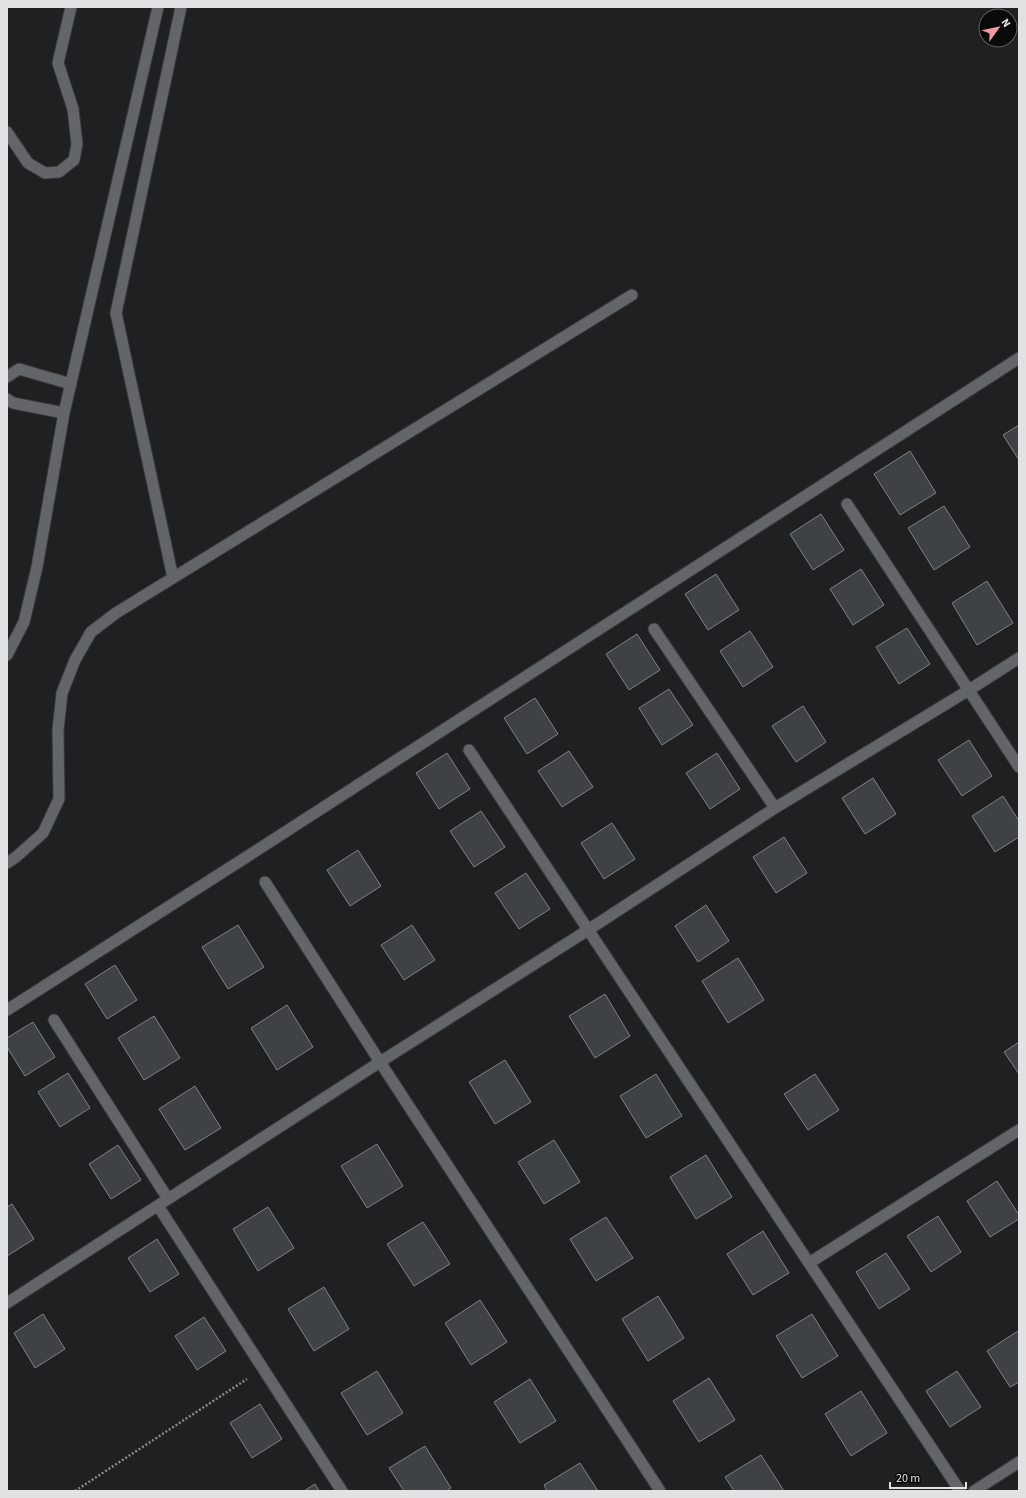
<svg xmlns="http://www.w3.org/2000/svg" width="1026" height="1498" font-family="'Source Sans 3',sans-serif">
  <style>
    .building { fill: #3f4244; stroke: #808385 }
    .lines { fill: none; stroke-linecap: round; stroke-linejoin: round }
    .service-casing { stroke: #383a3b; stroke-width: 13 }
    .minor-casing { stroke: #383a3b; stroke-width: 13 }
    .tertiary-casing { stroke: #383a3b; stroke-width: 13 }
    .path { stroke: #87898b; stroke-width: 2.5; stroke-dasharray: 2 2; stroke-linecap: butt }
    .service { stroke: #636668; stroke-width: 11 }
    .minor { stroke: #636668; stroke-width: 11 }
    .tertiary { stroke: #636668; stroke-width: 11 }
  </style>
  <rect width="100%" height="100%" fill="#1e2022"/>
  <path class="building" d="M1019 425V460L1003 435Z
    M910 451 936 493 900 515 874 474Z
    M944 506 970 547 934 570 908 528Z
    M821 514 844 550 813 570 790 534Z
    M861 569 884 605 853 625 830 589Z
    M716 574 739 610 708 630 685 594Z
    M987 581 1013 623 977 645 952 603Z
    M907 628 930 664 899 684 876 647Z
    M750 631 773 667 743 687 720 651Z
    M637 634 660 670 629 690 606 654Z
    M669 689 693 725 662 745 639 708Z
    M535 698 558 734 527 754 504 718Z
    M803 706 826 742 796 762 772 726Z
    M969 740 992 776 962 796 938 760Z
    M569 751 593 787 562 807 538 771Z
    M447 753 470 789 439 809 416 773Z
    M717 753 740 789 710 809 686 773Z
    M873 778 896 814 865 834 842 798Z
    M1003 796 1019 821V837L995 852 972 816Z
    M481 811 505 847 474 867 450 831Z
    M612 823 635 859 604 879 581 843Z
    M784 837 807 873 776 893 753 857Z
    M358 850 381 886 350 906 327 870Z
    M526 873 550 909 519 929 495 893Z
    M706 905 729 941 698 962 675 926Z
    M238 925 264 967 228 989 202 947Z
    M412 925 435 960 404 980 381 945Z
    M738 958 764 1000 728 1023 702 981Z
    M115 965 137 1000 107 1019 85 984Z
    M605 994 630 1036 595 1058 569 1016Z
    M287 1005 313 1047 277 1070 251 1028Z
    M154 1016 180 1058 144 1080 118 1038Z
    M33 1022 55 1057 25 1076 7 1047V1038Z
    M1019 1042V1074L1004 1052Z
    M505 1060 531 1102 495 1124 469 1082Z
    M68 1073 90 1108 60 1127 38 1092Z
    M656 1074 682 1116 646 1138 620 1096Z
    M815 1074 839 1110 808 1130 784 1094Z
    M195 1086 221 1128 185 1150 159 1109Z
    M554 1140 580 1182 544 1204 518 1162Z
    M377 1144 403 1186 367 1208 341 1166Z
    M118 1145 141 1180 111 1199 89 1164Z
    M706 1155 732 1197 696 1219 670 1177Z
    M997 1181 1019 1215V1219L990 1237 967 1201Z
    M12 1204 34 1239 7 1256V1207Z
    M268 1207 294 1248 258 1271 233 1229Z
    M938 1216 961 1252 931 1272 907 1236Z
    M606 1217 633 1258 596 1281 570 1239Z
    M423 1222 450 1264 414 1286 387 1244Z
    M763 1231 789 1273 753 1295 727 1254Z
    M157 1239 179 1274 150 1292 128 1258Z
    M886 1253 910 1289 879 1309 856 1272Z
    M324 1287 349 1329 314 1351 288 1309Z
    M658 1296 684 1338 648 1361 622 1319Z
    M480 1300 507 1342 471 1365 445 1323Z
    M43 1314 65 1349 35 1368 14 1333Z
    M812 1314 838 1356 802 1378 776 1336Z
    M204 1317 226 1351 197 1370 175 1336Z
    M1018 1331 1019 1333V1382L1010 1387 987 1351Z
    M377 1371 403 1413 367 1435 341 1393Z
    M957 1371 981 1407 950 1427 926 1391Z
    M709 1378 735 1420 699 1442 673 1401Z
    M530 1379 556 1421 520 1443 494 1402Z
    M861 1391 887 1433 851 1456 825 1414Z
    M260 1404 282 1439 252 1458 230 1423Z
    M425 1446 451 1488 446 1491H404L389 1468Z
    M761 1455 784 1491H734L725 1477Z
    M580 1463 598 1491H547L544 1485Z
    M315 1484 319 1491H304Z"/>
  <g class="lines">
    <defs>
      <path id="service" d="M7 132 28 163 45 173 59 172 74 160 77 144 73 109 58 63 71 7
        M7 377 19 369 71 384
        M7 399 13 403 64 413
        M7 655 24 622 37 567 64 413 158 7"/>
      <path id="minor" d="M847 504 1019 767
        M173 578 116 313 181 7
        M654 629 775 808
        M469 750 960 1491
        M7 863 16 857 43 833 59 799 58 730 62 693 75 660 91 632 116 613 632 295
        M265 882 380 1062 660 1491
        M54 1020 168 1199
        M158 1206 342 1491
        M809 1263 1019 1130
        M7 1303 380 1062 588 930 775 808 969 690 1019 658
        M974 1491 1019 1462"/>
      <path id="tertiary" d="M7 1010 248 856 1019 358"/>
    </defs>
    <use href="#service" class="service-casing"/>
    <use href="#minor" class="minor-casing"/>
    <use href="#tertiary" class="tertiary-casing"/>
    <path class="path" d="M75 1491 247 1379"/>
    <use href="#service" class="service"/>
    <use href="#minor" class="minor"/>
    <use href="#tertiary" class="tertiary"/>
  </g>
  <rect width="1026" height="1498" fill="none" stroke="#e0e2e3" stroke-width="16"/>
  <g transform="translate(998 28) rotate(57)"><circle r="19" fill="#090a0a" stroke="#5f6061"/>
  <path d="M0-3L7 15L0 10L-7 15Z" fill="#f49aa1"/>
  <text y="-6" font-size="11" font-weight="bold" text-anchor="middle" fill="#e0e2e3">N</text>
  </g>
  <path d="M890 1482v6h76v-6" fill="none" stroke="#e0e2e3" stroke-width="2"/>
  <text x="896" y="1482" font-size="12" fill="#e0e2e3" stroke="#090a0a" stroke-width="3" paint-order="stroke">20 m</text>
</svg>
